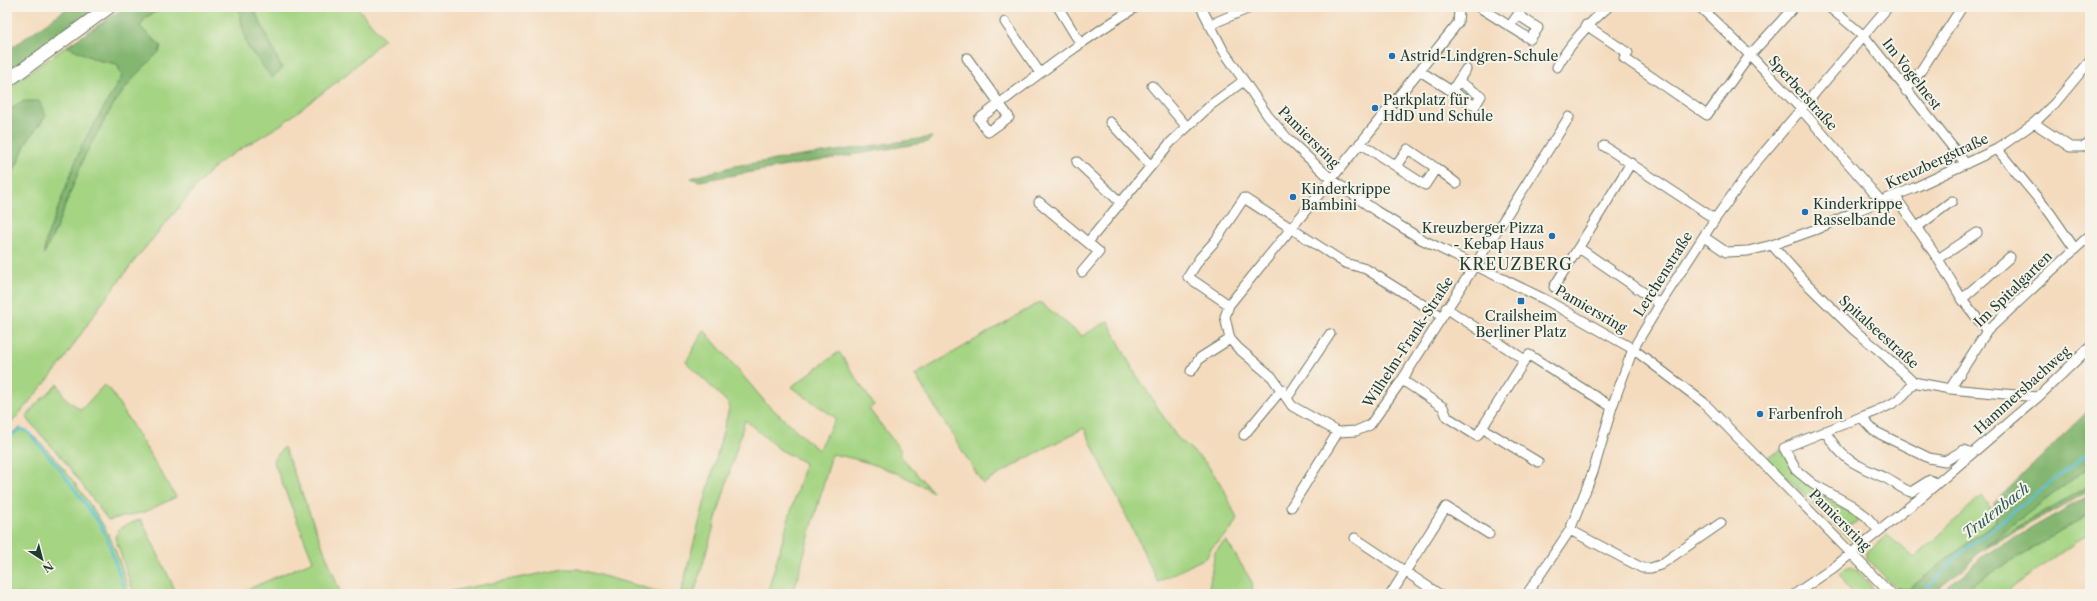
<svg xmlns="http://www.w3.org/2000/svg" width="2097" height="601" font-family="'Libre Caslon Text',serif">
  <style>
    .green { fill: #a5d483; stroke: #62885c }
    .forest { fill: #84b671; stroke: #527a52 }
    .lines { fill: none; stroke-linecap: round; stroke-linejoin: round }
    .stream { stroke: #5bc2d8; stroke-width: 2.5 }
    .minor-casing { stroke: #6a7464; stroke-width: 11 }
    .secondary-casing { stroke: #6a7464; stroke-width: 15 }
    .minor { stroke: #fff; stroke-width: 9 }
    .secondary { stroke: #fff; stroke-width: 13 }
    .poi-dot { fill: #1f6fb2; stroke: #f7f3e8; stroke-width: 1.5 }
    .labels { text-anchor: middle; stroke-width: 4; stroke-linejoin: round; paint-order: stroke }
    .poi-label { font-size: 14px; fill: #1f3d34; stroke: #f7f3e8; text-anchor: start }
    .street-label { font-size: 14px; fill: #1f3d34; stroke: #f7f3e8 }
    .water-label { font-size: 15px; font-style: italic; fill: #2e5e5d; stroke: #f7f3e8 }
    .quarter-label { font-size: 16px; letter-spacing: 1px; fill: #1f3d34; stroke: #f7f3e8 }
  </style>
  <rect width="100%" height="100%" fill="#f7f3e8"/>
  <filter id="ink" filterUnits="userSpaceOnUse"><feTurbulence type="fractalNoise" baseFrequency=".025" numOctaves="2"/><feDisplacementMap in="SourceGraphic" scale="8" xChannelSelector="R" yChannelSelector="G"/><feConvolveMatrix kernelMatrix="1 2 1 2 8 2 1 2 1" color-interpolation-filters="sRGB"/></filter>
  <filter id="wash" filterUnits="userSpaceOnUse"><feTurbulence type="fractalNoise" baseFrequency=".012" numOctaves="4" result="noise"/><feDisplacementMap in="SourceGraphic" scale="16" xChannelSelector="R" yChannelSelector="G"/><feGaussianBlur stdDeviation="0.9" result="paint"/><feColorMatrix in="noise" values="0 0 0 0 0 0 0 0 0 0 0 0 0 0 0 0 0 1.4 0 .05"/><feComposite in="paint" operator="in"/></filter>
  <g filter="url(#wash)">
    <rect width="100%" height="100%" fill="#f4dbbe"/>
    <path class="green" d="M164 7H238L242 18 282 68 253 7H357L384 39 348 73 300 110 282 124 221 161 207 174 139 255 100 306 58 368 7 428V187L27 141 46 116 24 101 7 111V88L67 46 97 60 117 64 122 76 82 145 46 240 44 252 56 229 85 155 113 105 133 78 159 52 161 46 140 27 145 18Z
      M1040 302 1082 336 1108 321 1132 368 1176 436 1206 463 1224 489 1237 519 1231 530 1211 548 1207 557 1158 582 1084 428 1023 460 983 484 915 375Z
      M704 330 766 403 818 450 836 418 791 387 839 352 874 405 869 409 902 452 899 454 933 492C897 471 872 462 832 454L793 594H767L805 463 779 449 745 420 694 594 681 592 730 405 686 362Z
      M58 384 65 398 81 410 104 385 110 389 176 497 145 512 108 520 66 463 30 422 27 417 35 405Z
      M20 428C43 435 100 515 110 538 118 556 125 576 129 594H7V436Z
      M284 447 341 594H237L313 561 273 460Z
      M1781 450 1807 483 1818 493 1861 519 1846 528 1855 540 1852 542 1767 458Z
      M2090 466V485L1982 548Z
      M1981 496 1995 513 1996 521 1909 589 1895 588 1867 558V552L1887 535 1915 558Z
      M2090 514V532L2013 587 2007 594H1956Z
      M141 519 177 594H134L115 537 120 528Z
      M1226 540 1252 582 1253 594H1208L1215 552Z
      M1851 566 1859 572 1878 594H1853L1839 574 1844 569Z
      M564 569H578L667 594H436Z"/>
    <path class="forest" d="M69 7H102L7 72V51Z
      M126 7H164L145 18 140 27 161 46 159 52 133 78 113 105 85 155 56 229 44 254 46 240 82 145 122 76 117 64 97 60 67 46Z
      M238 7H253L282 69 272 78 247 46Z
      M24 101H39L46 116 27 141 7 187V111Z
      M932 137 928 142 699 181 691 178 734 166Z
      M2090 409V466L1985 546 2090 485V490L1977 553 1963 570 1930 594H1900L1895 588 1909 589 1996 521 1994 503Z
      M2090 495V514L1956 594H1946L1948 586 1966 573 1979 558Z"/>
    <g class="lines">
      <path class="stream" d="M7 438 21 429 27 431 59 468 99 523 107 538 126 594
        M1922 594 1956 557 2090 451"/>
    </g>
  </g>
  <g filter="url(#ink)">
    <g class="lines">
      <defs>
        <path id="minor" d="M1058 7 1080 43
          M1201 7 1223 50 1268 116 1287 138 1331 179 1376 211 1421 239 1546 300 1633 349 1703 402 1891 594
          M1455 7 1459 10 1458 23 1229 305 1225 317 1230 339 1238 348 1272 377 1292 406 1338 432 1356 431 1370 425 1402 380 1569 117
          M1479 7 1530 39 1538 28 1518 15
          M1700 7 1750 55 1801 109 1881 201
          M1829 7 1864 36 1966 164
          M1005 22 1040 73
          M1209 25 1252 7
          M1586 25 1628 53 1624 58 1707 115 1750 55 1794 7
          M1510 26 1523 7
          M967 58 1009 117 988 132 979 119C1031 80 1081 41 1136 7
          M1557 67C1570 43 1587 25 1608 7
          M1420 71 1475 106 1481 96 1458 81
          M1152 86 1187 127
          M1455 86 1466 69
          M1906 91 1922 69 1962 7
          M1110 122 1150 165
          M2034 123 2070 147H2082L2090 142
          M1360 143 1425 185 1436 168 1456 183
          M1604 146 1715 219
          M1997 149 2050 213 2075 249
          M1077 162 1120 202
          M1396 166 1408 149 1436 168
          M1895 196 1938 259 1962 299 1987 331
          M1039 202 1099 252 1082 272
          M1916 228 1952 201
          M1704 237 1726 252 1748 251 1772 245 1817 229 1861 209 1914 188 1997 149 2034 123 2055 103 2090 61
          M1088 242 1170 143 1212 104 1242 82
          M1772 245 1803 280 1854 330 1881 352 1913 382 1950 389 2038 397
          M1579 248 1660 304
          M1938 259 1977 233
          M1554 287 1631 163
          M1962 299 2010 257
          M1229 305 1188 277 1200 258 1216 240 1244 198 1345 263 1366 269 1441 316
          M1446 308 1525 360 1529 355 1612 407
          M1191 371 1200 358 1230 339
          M1402 380 1443 407 1447 417 1477 436 1482 428 1538 462
          M1950 389 1987 331 2090 235
          M1287 398 1330 334
          M1861 417C1881 409 1903 403 1913 382
          M1482 428 1525 360
          M1825 431C1842 460 1854 464 1883 477 1893 481 1901 489 1911 492L1930 480 1936 483
          M1244 435 1282 389
          M1291 507 1338 432
          M1570 530 1642 568H1651L1660 565 1721 523
          M1879 531 1866 516 1851 505 1813 484 1796 470 1784 448 1861 417 1874 431 1929 458 1945 461 1964 450 1972 453
          M1355 538 1439 594
          M1391 594 1446 507 1489 534
          M1527 594 1570 530 1593 472 1612 407 1633 349 1660 304 1715 219 1757 161 1888 7
          M1795 594 1833 568 1919 499 2038 397 2090 347"/>
        <path id="secondary" d="M7 81 109 7"/>
      </defs>
      <use href="#minor" class="minor-casing"/>
      <use href="#secondary" class="secondary-casing"/>
      <use href="#minor" class="minor"/>
      <use href="#secondary" class="secondary"/>
    </g>
  </g>
  <g class="poi-dot">
    <circle cx="1392" cy="56" r="4"/>
    <circle cx="1375" cy="108" r="4"/>
    <circle cx="1293" cy="197" r="4"/>
    <circle cx="1805" cy="212" r="4"/>
    <circle cx="1552" cy="236" r="4"/>
    <rect x="1517" y="297" width="8" height="8" rx="2"/>
    <circle cx="1760" cy="414" r="4"/>
  </g>
  <g class="labels">
    <g class="poi-label">
      <text x="1400" y="61">Astrid-Lindgren-Schule</text>
      <text x="1383" y="105">Parkplatz für<tspan x="1383" dy="16">HdD und Schule</tspan></text>
      <text x="1301" y="194">Kinderkrippe<tspan x="1301" dy="16">Bambini</tspan></text>
      <text x="1813" y="209">Kinderkrippe<tspan x="1813" dy="16">Rasselbande</tspan></text>
      <text x="1544" y="233" text-anchor="end">Kreuzberger Pizza<tspan x="1544" dy="16">- Kebap Haus</tspan></text>
      <text x="1521" y="321" text-anchor="middle">Crailsheim<tspan x="1521" dy="16">Berliner Platz</tspan></text>
      <text x="1768" y="419">Farbenfroh</text>
    </g>
    <g class="street-label">
      <text transform="translate(1912 74) rotate(52)" y="5">Im Vogelnest</text>
      <text transform="translate(1803 93) rotate(48)" y="5">Sperberstraße</text>
      <text transform="translate(1309 137) rotate(45)" y="5">Pamiersring</text>
      <text transform="translate(1937 161) rotate(-25)" y="5">Kreuzbergstraße</text>
      <text transform="translate(1663 274) rotate(-58)" y="5">Lerchenstraße</text>
      <text transform="translate(2013 289) rotate(-44)" y="5">Im Spitalgarten</text>
      <text transform="translate(1591 309) rotate(30)" y="5">Pamiersring</text>
      <text transform="translate(1879 332) rotate(42)" y="5">Spitalseestraße</text>
      <text transform="translate(1408 342) rotate(-57)" y="5">Wilhelm-Frank-Straße</text>
      <text transform="translate(2022 390) rotate(-42)" y="5">Hammersbachweg</text>
      <text transform="translate(1840 520) rotate(45)" y="5">Pamiersring</text>
    </g>
    <g class="water-label">
      <text transform="translate(1996 511) rotate(-38)" y="5">Trutenbach</text>
    </g>
    <g class="quarter-label">
      <text x="1516" y="270">KREUZBERG</text>
    </g>
  </g>
  <rect width="2097" height="601" fill="none" stroke="#f7f3e8" stroke-width="24"/>
  <g transform="translate(42 559) rotate(144)" stroke="#f7f3e8" stroke-width="3" paint-order="stroke">
  <path d="M0-3L7 15L0 10L-7 15Z" fill="#1f3d34"/>
  <text y="-6" font-size="11" font-weight="bold" text-anchor="middle" fill="#1f3d34">N</text>
  </g>
</svg>
